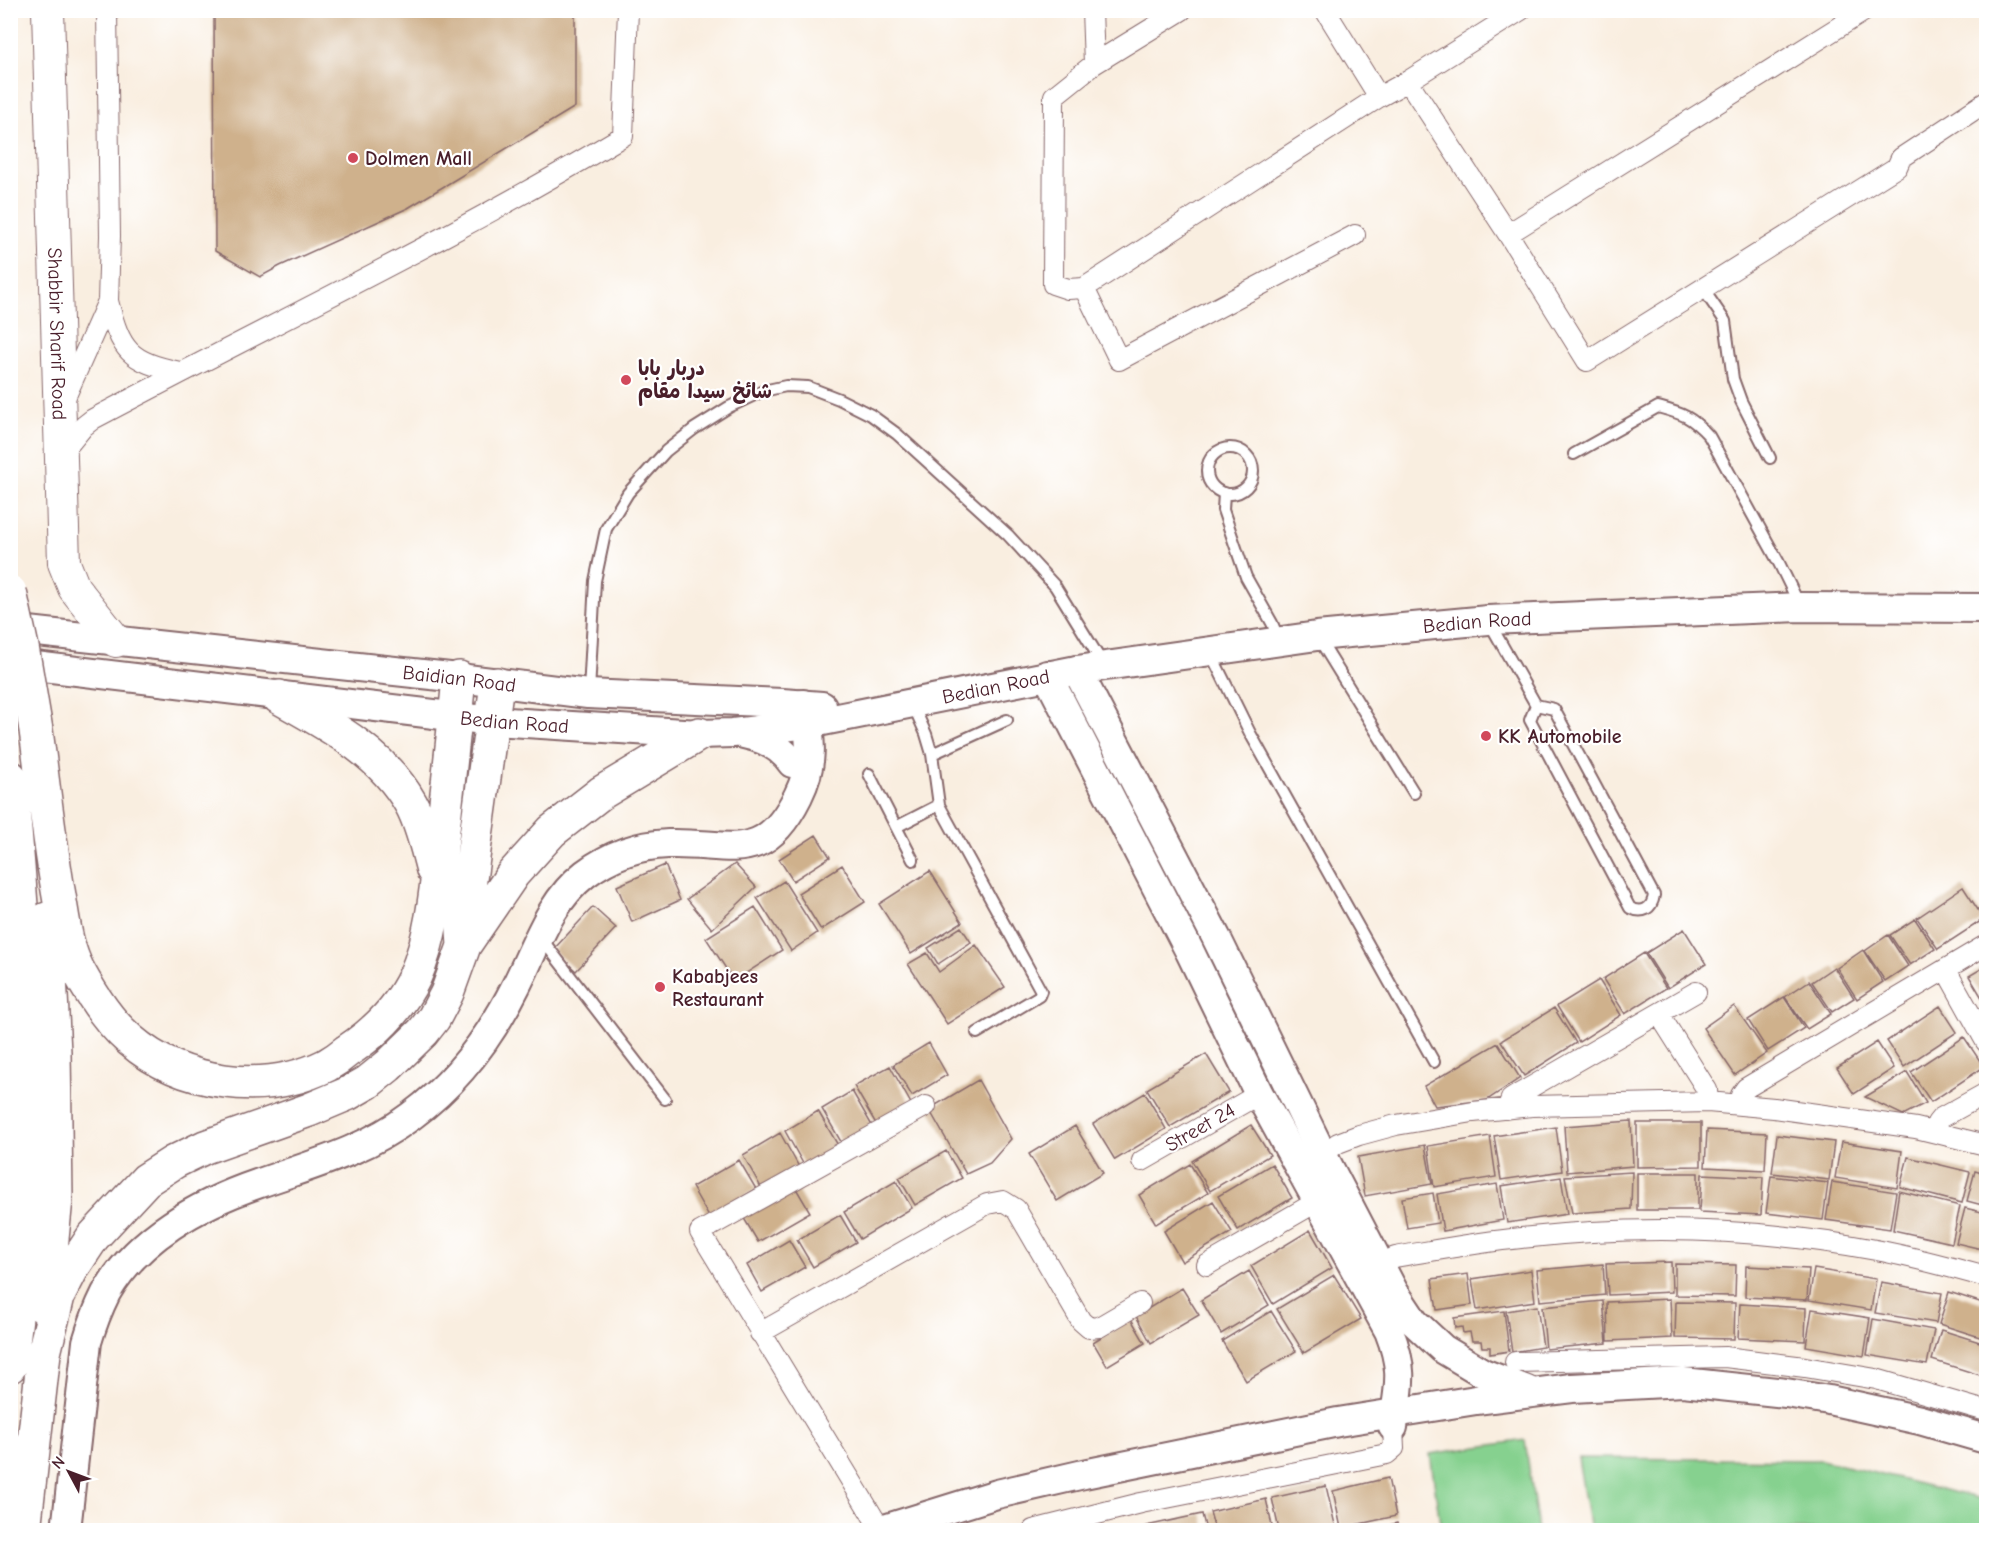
<svg xmlns="http://www.w3.org/2000/svg" width="1997" height="1541" font-family="'Comic Neue','Playpen Sans Arabic',sans-serif">
  <style>
    .green { fill: #86d18f; stroke: #68785d; stroke-width: 1.5 }
    .building { fill: #cfb18c }
    .lines { fill: none; stroke-linecap: round; stroke-linejoin: round }
    .lane-casing { stroke: #87676a; stroke-width: 14 }
    .street-casing { stroke: #87676a; stroke-width: 22 }
    .secondary-casing { stroke: #87676a; stroke-width: 32 }
    .primary-casing { stroke: #87676a; stroke-width: 34 }
    .highway-casing { stroke: #87676a; stroke-width: 36 }
    .lane { stroke: #fff; stroke-width: 10 }
    .street { stroke: #fff; stroke-width: 20 }
    .secondary { stroke: #fff; stroke-width: 28 }
    .primary { stroke: #fff; stroke-width: 32 }
    .highway { stroke: #fff; stroke-width: 33 }
    .highway-bridge-casing { stroke: #87676a; stroke-width: 36; stroke-linecap: butt }
    .highway-bridge { stroke: #fff; stroke-width: 33 }
    .poi-dot { fill: #d1495b; stroke: #fff; stroke-width: 2 }
    .labels { text-anchor: middle; stroke-width: 4.5; stroke-linejoin: round; paint-order: stroke }
    .poi-label { font-size: 20px; font-weight: bold; fill: #4a1f2b; stroke: #fff; text-anchor: start }
    .street-label { font-size: 20px; fill: #4a1f2b; stroke: #fff }
  </style>
  <rect width="100%" height="100%" fill="#fff"/>
  <filter id="ink" filterUnits="userSpaceOnUse"><feTurbulence type="fractalNoise" baseFrequency=".0167" numOctaves="2"/><feDisplacementMap in="SourceGraphic" scale="12" xChannelSelector="R" yChannelSelector="G"/><feConvolveMatrix kernelMatrix="1 2 1 2 8 2 1 2 1" color-interpolation-filters="sRGB"/></filter>
  <filter id="wash" filterUnits="userSpaceOnUse"><feTurbulence type="fractalNoise" baseFrequency=".008" numOctaves="4" result="noise"/><feDisplacementMap in="SourceGraphic" scale="24" xChannelSelector="R" yChannelSelector="G"/><feGaussianBlur stdDeviation="1.35" result="paint"/><feColorMatrix in="noise" values="0 0 0 0 0 0 0 0 0 0 0 0 0 0 0 0 0 1.4 0 .05"/><feComposite in="paint" operator="in"/></filter>
  <g filter="url(#wash)">
    <rect width="100%" height="100%" fill="#f9eee0"/>
    <path class="green" d="M1525 1440 1538 1530H1441L1430 1454Z
      M1578 1458 1821 1460 1986 1500V1530H1590Z"/>
    <g id="blocks">
      <path class="building" d="M214 10H575V107L408 208 280 266 260 277 215 251Z
        M816 835 830 857 793 881 779 859Z
        M735 864 756 887 712 929 687 899Z
        M665 865 680 900 632 922 617 886Z
        M842 865 865 902 821 930 798 893Z
        M930 871 962 922 911 954 879 904Z
        M784 881 817 933 791 951 757 898Z
        M1963 887 1984 919 1938 949 1917 918Z
        M593 907 616 928 576 971 553 950Z
        M755 907 782 950 734 981 706 938Z
        M1915 919 1935 949 1910 965 1890 935Z
        M961 927 971 942 938 964 928 948Z
        M1684 929 1706 964 1668 988 1646 953Z
        M1888 935 1908 966 1885 981 1865 951Z
        M976 945 1005 987 947 1024 908 964 927 953 939 972Z
        M1863 950 1883 982 1857 999 1837 968Z
        M1644 953 1666 988 1625 1014 1603 979Z
        M1986 966V1000L1984 1001 1969 976Z
        M1834 967 1854 998 1832 1012 1812 982Z
        M1599 980 1621 1015 1579 1042 1557 1006Z
        M1809 981 1831 1014 1807 1029 1785 997Z
        M1784 997 1804 1028 1768 1051 1748 1020Z
        M1734 1006 1767 1053 1735 1075 1703 1028Z
        M1940 1006 1957 1032 1904 1067 1887 1041Z
        M1554 1008 1576 1043 1524 1076 1501 1041Z
        M1964 1037 1984 1067 1931 1102 1911 1072Z
        M1877 1042 1894 1068 1854 1094 1837 1068Z
        M929 1043 947 1075 912 1096 893 1065Z
        M1498 1043 1520 1078 1487 1100 1435 1106 1424 1086Z
        M1206 1054 1229 1092 1170 1127 1147 1089Z
        M890 1066 914 1109 879 1129 854 1086Z
        M1907 1072 1926 1103 1903 1115 1865 1097Z
        M978 1080 1011 1139 990 1163 966 1174 929 1109Z
        M852 1091 874 1129 844 1147 822 1109Z
        M1145 1093 1166 1129 1115 1160 1093 1124Z
        M818 1111 839 1147 805 1167 785 1131Z
        M1631 1121 1633 1166 1567 1172 1564 1126Z
        M1637 1123H1701V1166L1637 1167Z
        M1251 1125 1270 1155 1210 1191 1192 1161Z
        M1075 1126 1103 1173 1057 1201 1029 1154Z
        M1556 1127 1562 1171 1501 1180 1494 1136Z
        M1707 1130 1767 1133 1765 1170 1705 1167Z
        M780 1133 799 1167 762 1189 743 1155Z
        M1777 1135 1834 1142 1829 1180 1772 1173Z
        M1490 1136 1496 1177 1434 1187 1428 1146Z
        M1841 1142 1902 1151 1897 1188 1835 1178Z
        M1425 1145 1432 1184 1365 1196 1358 1157Z
        M946 1151 962 1178 915 1205 899 1178Z
        M1908 1157 1970 1172 1962 1203 1900 1187Z
        M739 1160 756 1189 709 1217 692 1187Z
        M1190 1164 1208 1193 1156 1224 1139 1195Z
        M1272 1164 1292 1198 1238 1230 1218 1196Z
        M1975 1171 1986 1174V1206L1967 1201Z
        M1632 1172 1631 1209 1572 1213 1565 1176Z
        M1637 1173H1698V1210H1637Z
        M1702 1174 1763 1177 1761 1215 1700 1212Z
        M1771 1176 1828 1183 1823 1220 1766 1213Z
        M1561 1177 1567 1214 1507 1223 1501 1186Z
        M896 1181 912 1208 860 1239 844 1212Z
        M1832 1182 1896 1192 1890 1229 1826 1220Z
        M1497 1184 1503 1220 1443 1231 1437 1194Z
        M794 1185 810 1212 758 1242 742 1215Z
        M1899 1191 1960 1206 1952 1243 1893 1230Z
        M1433 1193 1438 1223 1407 1228 1402 1198Z
        M1213 1201 1232 1232 1182 1262 1164 1231Z
        M1965 1208 1986 1213V1250L1956 1243Z
        M840 1215 856 1242 813 1267 797 1240Z
        M1310 1230 1332 1268 1273 1304 1251 1266Z
        M789 1240 805 1267 762 1292 747 1265Z
        M1671 1262 1672 1292 1608 1295 1606 1264Z
        M1603 1264 1605 1295 1540 1301 1537 1270Z
        M1675 1264 1736 1265 1735 1296 1675 1295Z
        M1746 1266 1809 1269 1807 1300 1745 1297Z
        M1814 1269 1876 1279 1871 1310 1809 1300Z
        M1531 1270 1535 1301 1477 1310 1472 1279Z
        M1249 1271 1269 1305 1221 1334 1201 1300Z
        M1468 1274 1472 1305 1437 1310 1432 1279Z
        M1334 1275 1361 1319 1304 1353 1277 1309Z
        M1881 1282 1942 1293 1936 1323 1875 1313Z
        M1182 1288 1199 1315 1151 1343 1136 1316Z
        M1949 1292 1986 1304V1339L1939 1324Z
        M1670 1299 1672 1338 1608 1341 1607 1302Z
        M1603 1301 1607 1343 1546 1349 1542 1307Z
        M1676 1302 1735 1303 1734 1339 1675 1338Z
        M1740 1304 1806 1308 1805 1341 1738 1338Z
        M1537 1306 1543 1347 1512 1352 1506 1311Z
        M1812 1309 1870 1318 1864 1356 1806 1346Z
        M1271 1311 1296 1351 1246 1381 1222 1341Z
        M1504 1311 1509 1351 1490 1354V1347H1482L1481 1341H1472L1470 1332 1463 1333 1462 1327 1455 1328 1454 1318Z
        M1131 1319 1145 1343 1107 1366 1093 1342Z
        M1873 1319 1934 1330 1927 1365 1867 1355Z
        M1941 1330 1986 1344V1377L1932 1360Z
        M1388 1478 1396 1516 1341 1528 1333 1491Z
        M1326 1486 1336 1529 1327 1530H1279L1272 1498Z
        M1266 1499 1273 1530H1215L1210 1512Z
        M1202 1514 1206 1530H1147L1146 1526Z
        M1397 1523 1399 1530H1370Z"/>
    </g>
  </g>
  <g filter="url(#ink)">
    <use href="#blocks" fill-opacity="0" stroke="#87676a" stroke-width="1.5"/>
    <g class="lines">
      <defs>
        <path id="lane" d="M1703 289 1725 321 1733 379 1741 401 1770 458
          M1207 471a23 23 0 1 1 46 0a23 23 0 1 1-46 0Z
          M1574 454 1658 407C1683 414 1691 416 1709 436L1779 563 1799 604
          M1224 493 1223 510 1246 577 1272 623 1279 640
          M1489 622 1536 705 1554 709 1654 895C1652 909 1643 914 1630 908L1530 720 1536 705
          M1319 639 1414 793
          M1210 652 1250 733 1434 1062
          M589 692 595 581 606 529 628 493 666 451 694 429 729 407 763 391 786 386 808 387 839 399 871 415 897 434 1008 535 1055 586 1103 664
          M913 705 926 734 932 754 939 805 1041 991 1039 996 977 1033
          M932 754 1007 720
          M869 774 913 860
          M896 827 939 805
          M541 938 665 1099"/>
        <path id="street" d="M1092 10 1094 64 1182 10
          M1325 10 1379 97
          M1094 64 1054 96 1053 284 1068 289 1084 288 1379 97 1408 81 1521 10
          M1408 81 1508 234 1587 361 1897 167 1901 158 1986 102
          M1508 234 1866 10
          M1084 288 1119 360 1355 235
          M108 301C121 352 129 361 180 372
          M64 400 108 301 110 236 107 10
          M61 454 84 426 93 419C270 325 451 239 623 136L628 10
          M1946 970 1986 1042
          M1659 1014 1707 1090 1708 1102
          M1740 1104 1741 1095 1746 1088 1986 945
          M1507 1109 1511 1099 1519 1094 1696 992
          M1936 1132 1937 1123 1941 1118 1986 1093
          M1322 1154 1338 1143 1359 1135 1396 1125 1473 1112 1532 1106 1708 1102 1774 1108 1916 1128 1986 1145
          M1142 1161 1259 1094
          M1207 1265 1318 1201
          M1380 1265 1395 1257C1437 1250 1479 1242 1521 1238 1638 1225 1760 1228 1876 1250 1913 1257 1950 1267 1986 1277
          M760 1333 987 1204 1003 1201 1016 1209 1081 1321 1089 1328 1099 1327 1140 1303
          M1515 1362 1725 1357 1805 1367 1876 1379 1986 1411
          M881 1530 700 1232 926 1106
          M1033 1530 1141 1503 1387 1454 1394 1448 1393 1427"/>
        <g id="secondary">
          <path id="s1" d="M10 629 459 678 588 694 782 703 822 706"/>
          <path id="s2" d="M10 663 492 721 699 734 733 733 808 724 1077 670 1317 636 1488 620 1800 607 1986 608"/>
          <path d="M1077 670 1216 937 1322 1154 1394 1292 1414 1322 1443 1349 1483 1373 1527 1390"/>
          <path d="M1047 675 1190 952 1259 1094 1389 1331C1405 1372 1399 1386 1393 1427"/>
          <path d="M744 734C764 738 781 747 792 763"/>
          <path d="M66 1530 87 1342C92 1325 98 1309 106 1293 137 1238 199 1204 257 1184 311 1165 365 1151 411 1116 456 1083 491 1036 516 986 536 947 549 902 585 874 609 856 638 845 668 844 731 842 763 867 798 796 814 764 812 739 803 704"/>
          <path d="M881 1530 997 1494 1084 1474 1338 1422 1476 1400 1572 1388 1683 1382 1786 1393 1829 1400 1920 1420 1986 1439"/>
        </g>
        <g id="primary">
          <path id="s3" d="M48 10 64 563 74 588 116 641"/>
        </g>
        <path id="highway" d="M279 697C329 725 382 752 411 804 422 824 427 848 433 870
          M36 730C43 784 49 837 58 890 63 917 65 945 78 970 91 994 109 1022 130 1040 182 1085 265 1096 327 1065 334 1061 341 1056 347 1051 376 1032 400 1008 415 976 433 936 437 882 442 838 448 785 454 731 459 678
          M10 777C19 869 26 961 29 1054 31 1158 24 1263 10 1366
          M465 944 513 874 552 831 601 793 699 734
          M45 1308 56 1199 54 1052 47 919
          M24 1530 44 1353 58 1296 73 1267 93 1237 146 1180 174 1162 205 1147 309 1110 347 1094 368 1082 388 1066 423 1032 434 1018 447 993 464 946 463 930 497 684"/>
      </defs>
      <use href="#lane" class="lane-casing"/>
      <use href="#street" class="street-casing"/>
      <use href="#secondary" class="secondary-casing"/>
      <use href="#primary" class="primary-casing"/>
      <use href="#highway" class="highway-casing"/>
      <use href="#lane" class="lane"/>
      <use href="#street" class="street"/>
      <use href="#secondary" class="secondary"/>
      <use href="#primary" class="primary"/>
      <use href="#highway" class="highway"/>
      <defs>
        <path id="highway-bridge" d="M10 592 22 647 36 730"/>
      </defs>
      <use href="#highway-bridge" class="highway-bridge-casing"/>
      <use href="#highway-bridge" class="highway-bridge"/>
    </g>
  </g>
  <g class="poi-dot">
    <circle cx="353" cy="158" r="6"/>
    <circle cx="626" cy="380" r="6"/>
    <circle cx="1486" cy="736" r="6"/>
    <circle cx="660" cy="987" r="6"/>
  </g>
  <g class="labels">
    <g class="poi-label">
      <text x="365" y="165">Dolmen Mall</text>
      <text x="638" y="375">دربار بابا<tspan x="638" dy="23">شائخ سیدا مقام</tspan></text>
      <text x="1498" y="743">KK Automobile</text>
      <text x="672" y="983">Kababjees<tspan x="672" dy="23">Restaurant</tspan></text>
    </g>
    <g class="street-label">
      <text dy="7" stroke="none"><textPath href="#s3" startOffset="324">Shabbir Sharif Road</textPath></text>
      <text dy="7" stroke="none"><textPath href="#s2" startOffset="1480">Bedian Road</textPath></text>
      <text dy="7" stroke="none"><textPath href="#s1" startOffset="452">Baidian Road</textPath></text>
      <text dy="7" stroke="none"><textPath href="#s2" startOffset="994">Bedian Road</textPath></text>
      <text dy="7" stroke="none"><textPath href="#s2" startOffset="508">Bedian Road</textPath></text>
      <text transform="translate(1200 1127) rotate(-30)" y="7">Street 24</text>
    </g>
  </g>
  <rect width="1997" height="1541" fill="none" stroke="#fff" stroke-width="36"/>
  <g transform="translate(69 1472) rotate(311)" stroke="#ffffff" stroke-width="4.5" paint-order="stroke">
  <path d="M0-4.5L10 22L0 15L-10 22Z" fill="#4a1f2b"/>
  <text y="-9" font-size="16" font-weight="bold" text-anchor="middle" fill="#4a1f2b">N</text>
  </g>
</svg>
